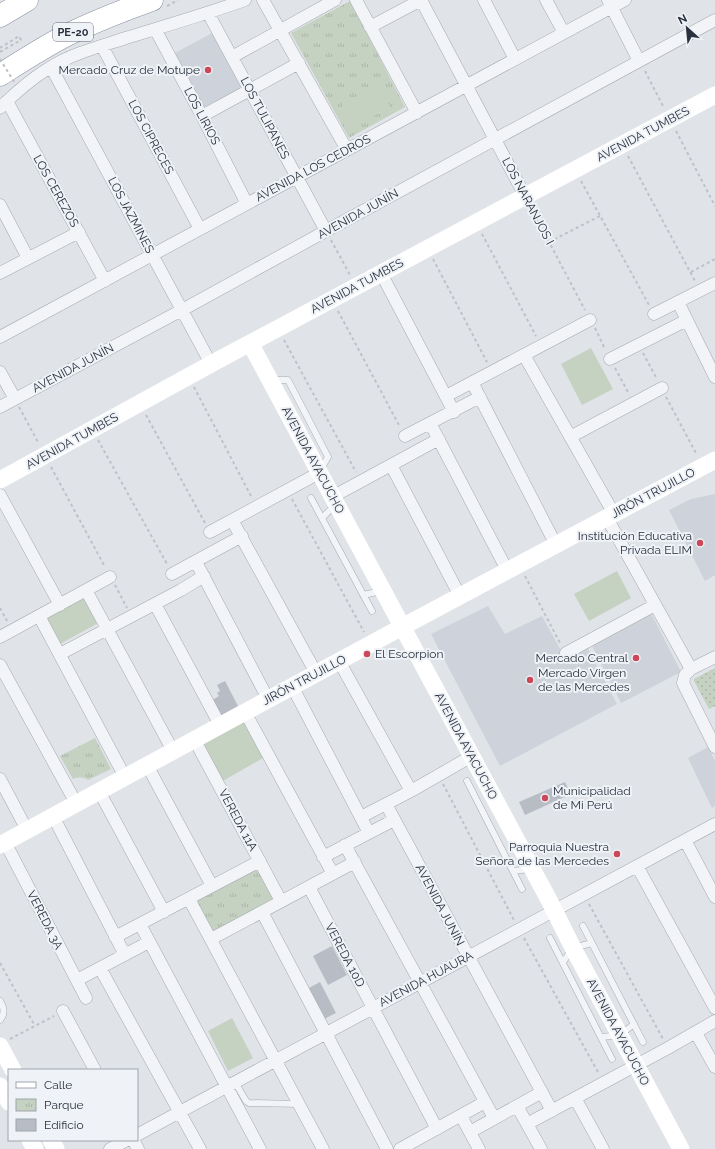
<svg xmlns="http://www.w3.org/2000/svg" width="715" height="1149" font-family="Raleway,sans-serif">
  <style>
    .built { fill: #ced2da }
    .grass { fill: url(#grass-dots) }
    .park { fill: url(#park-tufts) }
    .pitch { fill: #c5d2c1 }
    .building { fill: #b7bcc5 }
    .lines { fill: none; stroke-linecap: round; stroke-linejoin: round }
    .lane-casing { stroke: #a5aab2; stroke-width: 7 }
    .street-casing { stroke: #a5aab2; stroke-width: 13 }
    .highway-casing { stroke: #88909f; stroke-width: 23 }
    .path { stroke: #bec1c7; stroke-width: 2; stroke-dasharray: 3 3; stroke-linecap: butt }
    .lane { stroke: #f2f4f7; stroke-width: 6 }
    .street { stroke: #f2f4f7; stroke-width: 12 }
    .secondary { stroke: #fff; stroke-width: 17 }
    .highway { stroke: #fff; stroke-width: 22 }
    .path-bridge { stroke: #bec1c7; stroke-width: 2; stroke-dasharray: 3 3; stroke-linecap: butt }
    .poi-dot { fill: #ca485a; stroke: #eff2f6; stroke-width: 1.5 }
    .labels { text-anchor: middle; stroke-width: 4; stroke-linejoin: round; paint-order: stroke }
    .shield { fill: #eff2f6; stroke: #646b76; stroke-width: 1 }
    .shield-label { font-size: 11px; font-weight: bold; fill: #29313f }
    .poi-label { font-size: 12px; fill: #29313f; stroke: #eff2f6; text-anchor: end }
    .street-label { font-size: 12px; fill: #29313f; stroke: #eff2f6 }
  </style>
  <defs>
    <pattern id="grass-dots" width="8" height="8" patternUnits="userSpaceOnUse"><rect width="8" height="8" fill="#c5d2c1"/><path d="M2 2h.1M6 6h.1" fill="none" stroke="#a9b5a7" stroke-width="1.8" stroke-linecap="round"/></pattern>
    <pattern id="park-tufts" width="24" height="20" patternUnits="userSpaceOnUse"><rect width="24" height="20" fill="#c5d2c1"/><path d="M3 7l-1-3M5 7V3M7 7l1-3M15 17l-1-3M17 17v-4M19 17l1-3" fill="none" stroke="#a9b5a7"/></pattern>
  </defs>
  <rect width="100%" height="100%" fill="#e0e3e8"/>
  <path class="built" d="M214 32 243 87 202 108 173 54Z
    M715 494V575L705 581 669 510 691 499Z
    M488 606 505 634 542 616 564 656 586 645 617 704 500 766 431 634Z
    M651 613 681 672 621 703 591 644Z
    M708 747 715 761V806L712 808 688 758Z"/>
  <path class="grass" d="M715 668V706L709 709 694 681V679Z"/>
  <path class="park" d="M350 1 405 107 349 138 291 33Z
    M95 738 111 769 88 780C83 777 79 777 73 779L60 756Z
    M259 865 278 901 212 935 193 899Z"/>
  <path class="pitch" d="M378 85 390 107 354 127 342 105Z
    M591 348 613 389 582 405 561 364Z
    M617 571 631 598 589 621 574 594Z
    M86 595 100 622 60 644 46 616Z
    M244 716 265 757 221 782 197 740Z
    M232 1018 253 1058 228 1071 208 1031Z"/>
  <path class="building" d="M225 681 238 706 220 716 212 702 214 701V699L219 696 217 693 220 691 217 685Z
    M565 782 571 794 525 815 519 802Z
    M332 946 347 975 328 985 313 956Z
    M320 982 336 1013 322 1020 307 989Z"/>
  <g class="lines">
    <defs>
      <path id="lane" d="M272 380H288L328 457 321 469
        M311 498 372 611
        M322 518 335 505
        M363 595 382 591
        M467 781 522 889
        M513 871 530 869
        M583 926 643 1042
        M550 938 612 1059
        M563 962 573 948 592 943
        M0 1001C4 1007 5 1014 0 1020
        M602 1037 620 1035 634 1024
        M235 1082 246 1101 249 1103 299 1104"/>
      <path id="street" d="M263 0 347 150
        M356 0 417 113
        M421 0 525 196
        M484 0 515 59
        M546 0 564 33
        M608 0 639 61
        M208 13 326 231
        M370 27 421 0
        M155 29 202 116 247 204
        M102 46 200 229
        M232 57 335 0
        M51 67 211 364
        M7 101 105 281
        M0 108C15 93 31 79 49 68 73 53 102 46 129 37 168 25 206 14 245 0
        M202 116 299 63
        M0 205 28 258
        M0 273 79 232
        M381 273 454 412
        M678 302 715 377
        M654 314 715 283
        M0 337 625 0
        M524 355 614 514
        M610 359 687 320
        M0 372 15 399
        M472 382 556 545
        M446 396 590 320
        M0 407 182 310 326 231 715 20
        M430 423 507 570
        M405 436 480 397
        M570 437 662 388
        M391 465 460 596
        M0 495 60 605
        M332 497 439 439
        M607 518 691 669 685 675 683 683 715 747
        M232 520 316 673
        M210 532 319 473
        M196 562 268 699
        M172 574 242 536
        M86 590 173 751
        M155 604 220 725
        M39 616 125 777
        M0 637 110 577
        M566 653 655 605
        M60 654 181 590 204 576
        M339 661 411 791
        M0 665 76 803
        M691 669 715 657
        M292 686 369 833
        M245 712 333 874
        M194 739 281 901
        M147 765 212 886
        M0 779 27 830
        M99 791 164 912
        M386 804 552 1111
        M53 816 125 955
        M361 817 411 791 472 756
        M685 840 715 897
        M5 842 86 998
        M345 845 494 1118
        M323 857 394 820
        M637 866 715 1008
        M309 887 437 1129
        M189 899 323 1149
        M262 912 387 1149
        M140 924 260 1149
        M115 937 260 861
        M211 939 355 862
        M100 968 200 1149
        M77 980 149 942
        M63 1011 95 1070
        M696 1033 715 1067
        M575 1098 603 1149
        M517 1106 541 1149
        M461 1116 479 1149
        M527 1124 668 1048 715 1021
        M470 1132 542 1092
        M137 1135 715 824
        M133 1140 138 1149
        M110 1149 127 1140
        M400 1149 485 1102"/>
      <path id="highway" d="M0 16 27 0
        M0 75C22 61 45 46 69 34 96 21 124 10 152 0"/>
    </defs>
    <use href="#lane" class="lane-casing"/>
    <use href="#street" class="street-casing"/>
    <use href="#highway" class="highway-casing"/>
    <path class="path" d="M167 6 178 0
      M0 48 19 36 21 40 0 52
      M645 71 664 108
      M676 131 715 206
      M628 156 695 281
      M581 181 649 305
      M531 208 585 310
      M482 234 536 336
      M331 240 350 275
      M549 242 600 216
      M433 259 487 362
      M691 272 715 259
      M338 311 400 427
      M595 328 605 349
      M284 340 356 472
      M643 353 657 379
      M615 368 629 394
      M194 387 252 498
      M666 397 697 455
      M19 407 39 444
      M146 415 205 523
      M98 440 167 564
      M51 467 105 567
      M292 499 364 632
      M525 576 561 645
      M115 585 127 608
      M0 608 7 621
      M443 784 514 920
      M589 904 663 1039
      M524 938 599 1074
      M0 963 35 1026
      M10 1039 54 1016"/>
    <use href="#lane" class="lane"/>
    <use href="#street" class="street"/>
    <path class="secondary" d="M250 343 549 900 573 948 681 1149
      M0 480 211 364 715 95
      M0 845 402 627 715 460
      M0 1046 13 1070
      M0 1086 9 1102
      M30 1140 35 1149
      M51 1140 56 1149"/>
    <use href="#highway" class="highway"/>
    <path class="path-bridge" d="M0 59 16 85"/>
  </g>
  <g class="poi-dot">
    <circle cx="208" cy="70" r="4"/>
    <circle cx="700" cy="543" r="4"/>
    <circle cx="367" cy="654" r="4"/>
    <circle cx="636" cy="658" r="4"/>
    <circle cx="530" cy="680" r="4"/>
    <circle cx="545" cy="798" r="4"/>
    <circle cx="617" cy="854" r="4"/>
  </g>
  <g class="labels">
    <rect class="shield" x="53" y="23" width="40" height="18" rx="3"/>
    <g class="shield-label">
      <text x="73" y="36">PE-20</text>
    </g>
    <g class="poi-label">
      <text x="200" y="74">Mercado Cruz de Motupe</text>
      <text x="692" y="540">Institución Educativa<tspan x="692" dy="14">Privada ELIM</tspan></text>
      <text x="375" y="658" text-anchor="start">El Escorpion</text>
      <text x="628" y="662">Mercado Central</text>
      <text x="538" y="677" text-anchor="start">Mercado Virgen<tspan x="538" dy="14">de las Mercedes</tspan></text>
      <text x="553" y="795" text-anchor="start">Municipalidad<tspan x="553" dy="14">de Mi Perú</tspan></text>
      <text x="609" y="851">Parroquia Nuestra<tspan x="609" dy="14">Señora de las Mercedes</tspan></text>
    </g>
    <g class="street-label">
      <text transform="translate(202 116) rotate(62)" y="4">LOS LIRIOS</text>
      <text transform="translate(265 118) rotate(62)" y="4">LOS TULIPANES</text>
      <text transform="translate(643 134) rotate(-28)" y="4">AVENIDA TUMBES</text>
      <text transform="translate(151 137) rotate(62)" y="4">LOS CIPRECES</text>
      <text transform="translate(313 168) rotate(-28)" y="4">AVENIDA LOS CEDROS</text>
      <text transform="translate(56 191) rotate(61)" y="4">LOS CEREZOS</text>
      <text transform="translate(528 201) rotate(62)" y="4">LOS NARANJOS I</text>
      <text transform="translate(358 214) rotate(-29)" y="4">AVENIDA JUNÍN</text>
      <text transform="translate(131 215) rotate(62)" y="4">LOS JAZMINES</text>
      <text transform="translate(357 286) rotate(-28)" y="4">AVENIDA TUMBES</text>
      <text transform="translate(73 368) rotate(-28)" y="4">AVENIDA JUNÍN</text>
      <text transform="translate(72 441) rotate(-29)" y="4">AVENIDA TUMBES</text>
      <text transform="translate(313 460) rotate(62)" y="4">AVENIDA AYACUCHO</text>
      <text transform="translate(653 493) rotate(-28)" y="4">JIRÓN TRUJILLO</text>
      <text transform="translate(304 680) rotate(-28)" y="4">JIRÓN TRUJILLO</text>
      <text transform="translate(466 746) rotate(62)" y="4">AVENIDA AYACUCHO</text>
      <text transform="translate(238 820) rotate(62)" y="4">VEREDA 11A</text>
      <text transform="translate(440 905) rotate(62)" y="4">AVENIDA JUNÍN</text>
      <text transform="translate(45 920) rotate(63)" y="4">VEREDA 3A</text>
      <text transform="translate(345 955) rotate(62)" y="4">VEREDA 10D</text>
      <text transform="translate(426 979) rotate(-28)" y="4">AVENIDA HUAURA</text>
      <text transform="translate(618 1032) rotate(62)" y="4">AVENIDA AYACUCHO</text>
    </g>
  </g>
  <rect x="8" y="1069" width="130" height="72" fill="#eff2f6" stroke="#a0a5ad"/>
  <rect x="16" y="1082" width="20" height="6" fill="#ffffff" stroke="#a0a5ad"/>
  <text x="44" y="1089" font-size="12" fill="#29313f">Calle</text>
  <rect x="16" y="1099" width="20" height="12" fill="url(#park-tufts)" stroke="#a0a5ad"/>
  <text x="44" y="1109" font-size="12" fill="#29313f">Parque</text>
  <rect x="16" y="1119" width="20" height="12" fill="#b7bcc5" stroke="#a0a5ad"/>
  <text x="44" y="1129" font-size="12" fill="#29313f">Edificio</text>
  <g transform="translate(687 28) rotate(333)" stroke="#eff2f6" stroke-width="3" paint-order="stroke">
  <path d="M0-3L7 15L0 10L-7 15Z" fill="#29313f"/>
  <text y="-6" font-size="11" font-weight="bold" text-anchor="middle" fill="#29313f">N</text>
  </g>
</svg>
